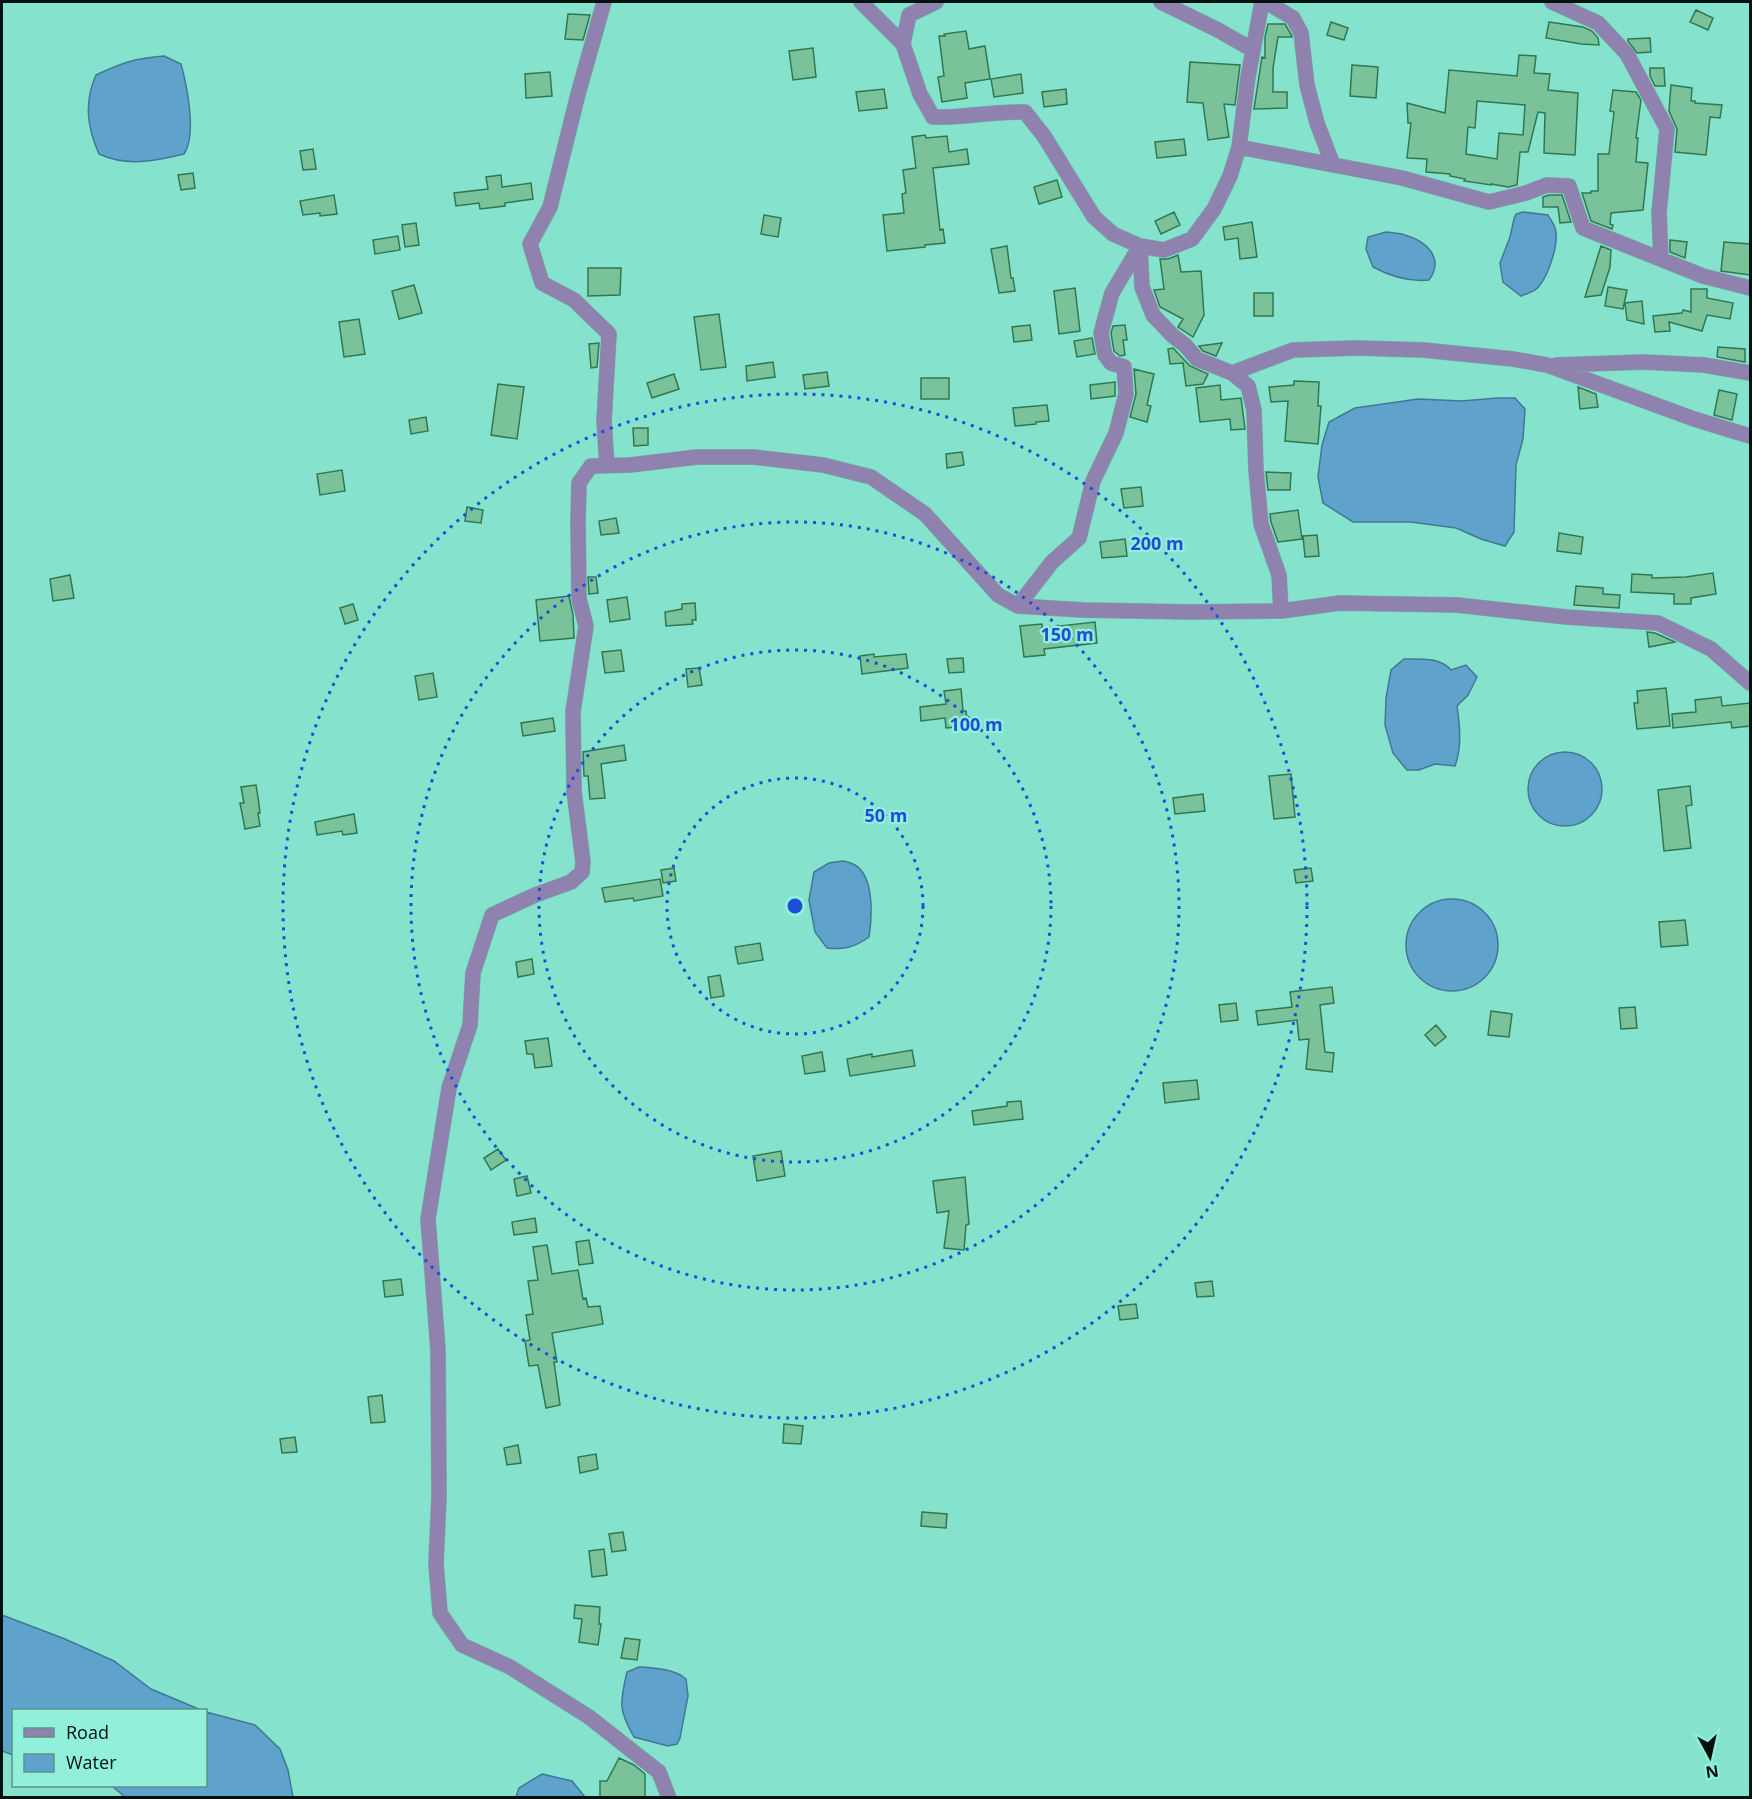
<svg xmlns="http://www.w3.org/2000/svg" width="1752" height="1799" font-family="'Open Sans',sans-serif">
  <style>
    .water { fill: #5fa3cd; stroke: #437894; stroke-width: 1.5 }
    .building { fill: #7ac299; stroke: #307852; stroke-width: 1.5; fill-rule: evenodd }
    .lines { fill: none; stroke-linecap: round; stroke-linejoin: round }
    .street-casing { stroke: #6dbdab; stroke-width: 16 }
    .street { stroke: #8f82af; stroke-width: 15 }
    .ring { fill: none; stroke: #1d4ed8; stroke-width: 3; stroke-dasharray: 3 6 }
    .centre { fill: #1d4ed8; stroke: #92efda; stroke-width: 3 }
    .ring-label { font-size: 18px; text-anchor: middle; font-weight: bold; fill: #1d4ed8; stroke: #92efda; stroke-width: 4.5; stroke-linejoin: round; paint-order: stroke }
  </style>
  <rect width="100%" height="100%" fill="#85e2cd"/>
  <path class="water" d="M164 56 181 64C187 86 197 135 184 154 155 161 127 167 99 154 87 127 84 102 96 75 122 63 135 58 164 56Z
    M1523 212 1548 215C1550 219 1554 224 1555 228 1560 243 1547 281 1535 290 1531 293 1525 294 1521 296L1503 282 1500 263 1510 237 1514 219 1516 214Z
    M1386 232C1392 233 1399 233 1405 235 1426 241 1445 258 1429 280 1410 282 1390 276 1373 267L1366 249 1368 237Z
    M1497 398H1515L1525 409 1523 439 1516 465 1514 532 1505 546 1481 539 1456 528 1411 522H1353L1323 503 1318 477 1322 445 1329 422 1355 408 1418 399 1462 401Z
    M1404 659C1420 659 1440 657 1451 670L1466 665 1477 677 1468 695 1457 706C1460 727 1462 746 1455 766L1435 764 1419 770H1407L1393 753 1385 725 1386 698 1391 670Z
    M1528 789a37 37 0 1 1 74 0a37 37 0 1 1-74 0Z
    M843 861C847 862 850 862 853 864 875 874 872 918 869 937 855 947 844 950 827 948L815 932 809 900 814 872 829 863Z
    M1406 945a46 46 0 1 1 92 0a46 46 0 1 1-92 0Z
    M2 1615 65 1639 114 1661 151 1689 201 1710H14L13 1755 2 1751Z
    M639 1667C654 1668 675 1669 686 1679L688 1696 680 1738 677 1744 668 1746 634 1737C618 1709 620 1703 627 1672Z
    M206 1712 255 1725 280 1749 288 1770 293 1797H125L112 1786H206Z
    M542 1774 572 1781 585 1797H516L519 1788Z"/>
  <path class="building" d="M1696 10 1713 18 1708 30 1690 22Z
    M568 14 590 15 583 40 565 39Z
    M1331 22 1348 28 1344 40 1327 35Z
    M1549 22 1583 27 1592 31 1598 38 1599 45 1581 44 1546 38Z
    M1268 24H1285L1292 36V37H1278L1273 68V92H1287V108L1254 109 1262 57 1265 58V37Z
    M966 31 969 49 985 46 990 79 965 83 967 98 942 102 938 77 944 76 939 36H945L944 34Z
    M1650 38 1651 52 1637 53 1628 41V39Z
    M813 48 816 77 793 80 789 51Z
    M1519 55 1536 56 1534 73 1550 74 1548 90 1578 93 1575 155 1544 153 1545 113 1538 112 1528 152H1520L1517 185 1508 187 1491 184V185L1464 181 1465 179 1450 176V174L1426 172 1427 159 1407 158 1411 123H1408L1407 103 1445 113 1449 70 1517 76ZM1477 101 1525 105 1523 135 1499 133 1497 159 1466 154 1468 127 1475 128Z
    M1190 62 1240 65 1235 105 1224 104 1229 137 1208 140 1203 103 1187 102Z
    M1352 65 1378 67 1376 98 1350 96Z
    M1650 68H1664L1665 86H1655L1650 76Z
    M550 72 552 96 526 98 525 74Z
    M1021 74 1023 93 994 97 991 79Z
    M1671 85 1692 88 1691 101H1695V103L1722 105 1720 118 1710 117 1706 155 1675 152 1677 129 1669 111Z
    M884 89 887 108 859 111 856 92Z
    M1066 89 1067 104 1044 107 1042 92Z
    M1613 90 1636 92 1641 100 1636 138H1638L1636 162 1648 163 1643 210 1611 213 1610 224 1613 225 1612 229 1591 221 1582 193H1591V191H1598V154H1609L1614 112 1610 111Z
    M925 135 926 138 947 136 949 152 967 149 969 164 933 168 940 230 943 229 945 243 925 245V247L887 251 883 215 904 213 902 194 906 193 903 170 916 168 912 137Z
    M1184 139 1186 155 1157 158 1155 142Z
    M313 149 316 169 303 170 300 151Z
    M193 173 195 188 181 190 178 175Z
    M501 175 502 187 531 183 533 199 505 203V206L480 209 479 203 456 206 454 193 488 189 486 177Z
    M1057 180 1062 197 1039 204 1034 187Z
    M334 195 337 214 320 216V213L303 215 300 201Z
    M1549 195H1562L1571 222 1560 223 1558 207H1543V197Z
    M1174 212 1180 225 1161 234 1155 221Z
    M764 215 781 218 778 237 761 234Z
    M1252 222 1257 257 1240 259 1238 238 1225 240 1223 227Z
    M416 223 419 245 405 247 402 225Z
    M398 236 400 250 375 254 373 240Z
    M1670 240 1687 242 1685 258 1670 252Z
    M1724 242 1750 244V275L1721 271Z
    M1007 246 1011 278H1013L1015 291 999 293 991 249Z
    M1601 246 1611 250 1610 267 1601 295 1585 297Z
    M1178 255 1181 272 1201 271 1204 315 1193 337 1178 327 1183 319 1160 307 1154 290 1164 289 1160 259H1168Z
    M588 268H621L620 295 588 296Z
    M414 285 422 313 399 319 392 291Z
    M1608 287 1627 290 1623 309 1605 306Z
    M1075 288 1080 331 1059 334 1054 291Z
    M1691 289H1707V298L1733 303 1730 319 1707 315 1702 331 1669 322 1670 331 1655 332 1653 316 1682 313 1683 310 1691 312Z
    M1254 293H1273V316H1254Z
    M1642 301 1644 324 1627 320 1625 303Z
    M719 314 726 367 701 370 694 317Z
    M359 319 365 354 344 357 339 322Z
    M1030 325 1032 340 1014 342 1012 327Z
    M1125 325 1127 340H1123L1125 355 1120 356 1114 351 1111 333 1113 326Z
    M1092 338 1095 354 1077 357 1074 341Z
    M599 343 597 367 591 368 589 344Z
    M1222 343 1216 356 1203 351 1199 346Z
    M1718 347 1745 349V362L1717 357Z
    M1173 348 1190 366 1208 374 1203 384 1186 386 1183 363 1170 364 1168 349Z
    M773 362 775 377 747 381 746 366Z
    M1134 369 1154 374 1147 405 1151 406 1147 422 1130 417 1136 394Z
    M827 372 829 386 805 389 803 375Z
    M674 374 679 389 652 398 647 383Z
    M921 378H949V399H921Z
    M1294 381 1319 382 1318 406H1321L1318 444 1285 441 1288 401 1271 402 1269 387 1294 385Z
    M1115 382V396L1091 399 1090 385Z
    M498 384 524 387 517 439 491 435Z
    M1220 385 1221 400 1241 398 1245 429 1231 430 1230 419 1200 422 1196 388Z
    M1578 387 1596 394 1598 407 1580 409Z
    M1719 390 1737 394 1732 420 1714 415Z
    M1047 405 1049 421 1036 422V424L1015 426 1013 408Z
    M426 417 428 431 411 434 409 420Z
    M633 428H648V445L634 446Z
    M962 452 964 465 947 468 946 454Z
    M342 470 345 491 320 495 317 474Z
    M1266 472 1291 473 1290 490H1268Z
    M1141 487 1143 506 1124 508 1121 489Z
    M467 507 483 510 481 523 465 521Z
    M1298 510 1302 539 1278 542 1271 522 1270 514Z
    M616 518 619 533 601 535 599 521Z
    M1559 533 1583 537 1581 554 1557 551Z
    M1317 535 1319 556 1305 557 1303 536Z
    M1125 539 1127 556 1102 558 1100 542Z
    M1713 573 1716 594 1691 598V604H1674V594L1631 592 1632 574 1652 575V578L1686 577Z
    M70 575 74 598 53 601 50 579Z
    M588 577H596L598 593 589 594Z
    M1576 586 1603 588V594L1620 595 1619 608 1574 605Z
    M569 596 573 615 574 638 540 641 536 600Z
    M627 597 630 619 610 622 607 600Z
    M695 603 696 620H692L693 624 666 626 665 612 682 609V604Z
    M353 604 358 620 345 624 340 608Z
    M1095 622 1097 643 1044 649 1045 655 1024 657 1020 626 1042 624V628Z
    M1647 632 1655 633 1675 642 1649 647Z
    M621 650 624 671 605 673 602 652Z
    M874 654V657L906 654 908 668 862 674 860 656Z
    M963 658 964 672 949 673 947 659Z
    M699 668 702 685 688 687 686 669Z
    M433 673 437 697 419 700 415 676Z
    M1666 688 1670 726 1637 729 1634 703H1638L1637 691Z
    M961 689 963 711H966L968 726 946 728 945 718 921 721 920 707 946 704 944 691Z
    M1721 697 1722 706 1750 703V726L1732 728 1731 722 1673 728 1672 714 1696 712 1695 700Z
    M553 718 555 731 523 736 521 723Z
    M624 745 626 760 601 764 605 798 590 799 588 776H584L583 752Z
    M1291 774 1295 817 1274 819 1269 776Z
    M256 785 259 804 260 813H258L260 826 245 829 240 803H244L241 787Z
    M1690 786 1692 805 1686 806 1691 848 1664 851 1658 790Z
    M1203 794 1205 811 1175 814 1173 798Z
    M354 814 357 833 343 835 342 831 317 835 315 822Z
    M674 868 676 881 663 883 661 870Z
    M1311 868 1313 881 1296 883 1294 870Z
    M660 879 663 896 634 901 633 898 605 902 602 888Z
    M1685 920 1688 945 1661 947 1659 922Z
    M760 943 763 960 738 964 735 947Z
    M532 959 534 974 518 977 516 962Z
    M720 975 724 996 711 998 708 977Z
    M1332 987 1334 1003 1320 1005 1325 1052 1334 1053 1332 1072 1306 1069 1309 1039 1299 1040 1297 1020 1258 1025 1256 1011 1292 1007 1290 992Z
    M1236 1003 1238 1020 1221 1022 1219 1005Z
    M1635 1007 1637 1028 1621 1029 1619 1008Z
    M1491 1011 1512 1014 1509 1037 1488 1035Z
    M1436 1025 1446 1037 1435 1046 1425 1035Z
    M548 1038 552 1066 535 1068 533 1054H527L525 1041Z
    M912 1050 915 1066 850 1076 847 1059 872 1054V1057Z
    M822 1052 825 1071 805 1074 802 1056Z
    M1197 1080 1199 1099 1165 1103 1163 1083Z
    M1021 1101 1023 1119 974 1125 972 1111 1007 1106V1102Z
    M498 1149 506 1160 491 1170 484 1158Z
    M781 1151 785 1176 757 1181 753 1156Z
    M527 1176 531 1193 517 1196 514 1179Z
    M965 1177 969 1224 966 1225 964 1250 944 1248 949 1211 937 1213 933 1181Z
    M535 1218 537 1232 514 1235 512 1222Z
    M589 1240 593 1263 579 1265 576 1242Z
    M547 1245 552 1274 578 1270 583 1299 586 1298 588 1307 600 1306 603 1324 552 1333 557 1362H554L560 1405 546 1408 538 1365 529 1366 525 1341 530 1340 526 1315 533 1314 528 1281 538 1280 533 1247Z
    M401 1279 403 1295 385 1297 383 1281Z
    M1212 1281 1214 1296 1197 1297 1195 1283Z
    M1136 1304 1138 1318 1120 1320 1118 1306Z
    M382 1395 385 1422 371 1423 368 1397Z
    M784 1424 803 1426 801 1444 783 1443Z
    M295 1437 297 1452 282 1453 280 1439Z
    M518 1445 521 1463 507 1465 504 1448Z
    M596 1454 598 1469 580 1473 578 1457Z
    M922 1512 947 1514 946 1528 921 1526Z
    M623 1532 626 1550 612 1552 609 1534Z
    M604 1549 607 1575 592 1577 589 1551Z
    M575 1605 600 1607 599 1624H601L598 1645 579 1642 582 1619 574 1618Z
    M625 1638 640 1640 637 1660 621 1658Z
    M619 1758 634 1765 645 1774V1797H600V1781H607Z"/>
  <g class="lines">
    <defs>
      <path id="street" d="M604 2 578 94 550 207 530 244 542 283 574 300 609 334 604 421 607 466
        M861 2 903 44 920 94 933 117C964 118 994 111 1025 112L1044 136 1094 217 1113 234 1140 246 1164 250 1192 239 1214 209 1230 176 1239 147
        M1161 2 1218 30 1253 50
        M1262 2 1248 77 1239 147 1402 178 1489 202 1526 193 1547 185 1569 186 1583 228 1703 276 1750 288
        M1266 2 1293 18 1301 33 1307 85 1317 123 1333 165
        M1552 2 1598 23 1627 54 1667 129 1659 213 1661 259
        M903 44 909 15 936 2
        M1140 246 1142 287 1153 315 1173 336 1185 345 1197 359 1232 373 1248 386 1254 410 1256 470 1261 524 1279 575 1281 611
        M1556 365 1644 362 1704 365 1750 373
        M1232 373 1293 350 1357 348 1423 350 1513 359 1547 365 1694 419 1750 436
        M1018 606 1052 562 1079 538 1093 481 1116 433 1126 394 1124 367 1111 363 1105 355 1101 333 1112 293 1140 246
        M669 1798 659 1772 589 1717 510 1667 462 1645 440 1613 436 1564 439 1496 438 1350 428 1219 449 1088 470 1025 473 973 492 915 535 895 571 882 582 872 583 862 574 791 573 712 586 626 579 599 578 522 579 483 591 466 630 465 697 457H753L823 465 871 477 925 514 998 595 1018 606 1083 610 1191 612 1281 611 1340 603 1457 605 1566 617 1658 623 1711 649 1750 683"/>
    </defs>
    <use href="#street" class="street-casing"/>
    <use href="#street" class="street"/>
  </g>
  <g class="ring">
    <circle cx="795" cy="906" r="128"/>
    <circle cx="795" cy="906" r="256"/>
    <circle cx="795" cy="906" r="384"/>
    <circle cx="795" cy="906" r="512"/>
  </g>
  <circle cx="795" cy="906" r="9" class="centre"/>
  <g class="ring-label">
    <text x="1157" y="550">200 m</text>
    <text x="1067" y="641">150 m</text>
    <text x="976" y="731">100 m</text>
    <text x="886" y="822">50 m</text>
  </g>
  <rect width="1752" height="1799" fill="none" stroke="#01120e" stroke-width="6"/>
  <rect x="12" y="1709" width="195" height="78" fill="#92efda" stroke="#589788" stroke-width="1.5"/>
  <rect x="24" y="1728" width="30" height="9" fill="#8f82af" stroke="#589788" stroke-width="1.5"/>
  <text x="66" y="1739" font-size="18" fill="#01120e">Road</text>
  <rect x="24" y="1754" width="30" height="18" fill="#5fa3cd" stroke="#589788" stroke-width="1.5"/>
  <text x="66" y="1769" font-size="18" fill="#01120e">Water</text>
  <g transform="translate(1710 1757) rotate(172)" stroke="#92efda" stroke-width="4.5" paint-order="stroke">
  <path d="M0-4.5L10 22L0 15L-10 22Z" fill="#01120e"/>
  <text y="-9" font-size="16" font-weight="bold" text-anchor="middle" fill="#01120e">N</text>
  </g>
</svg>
